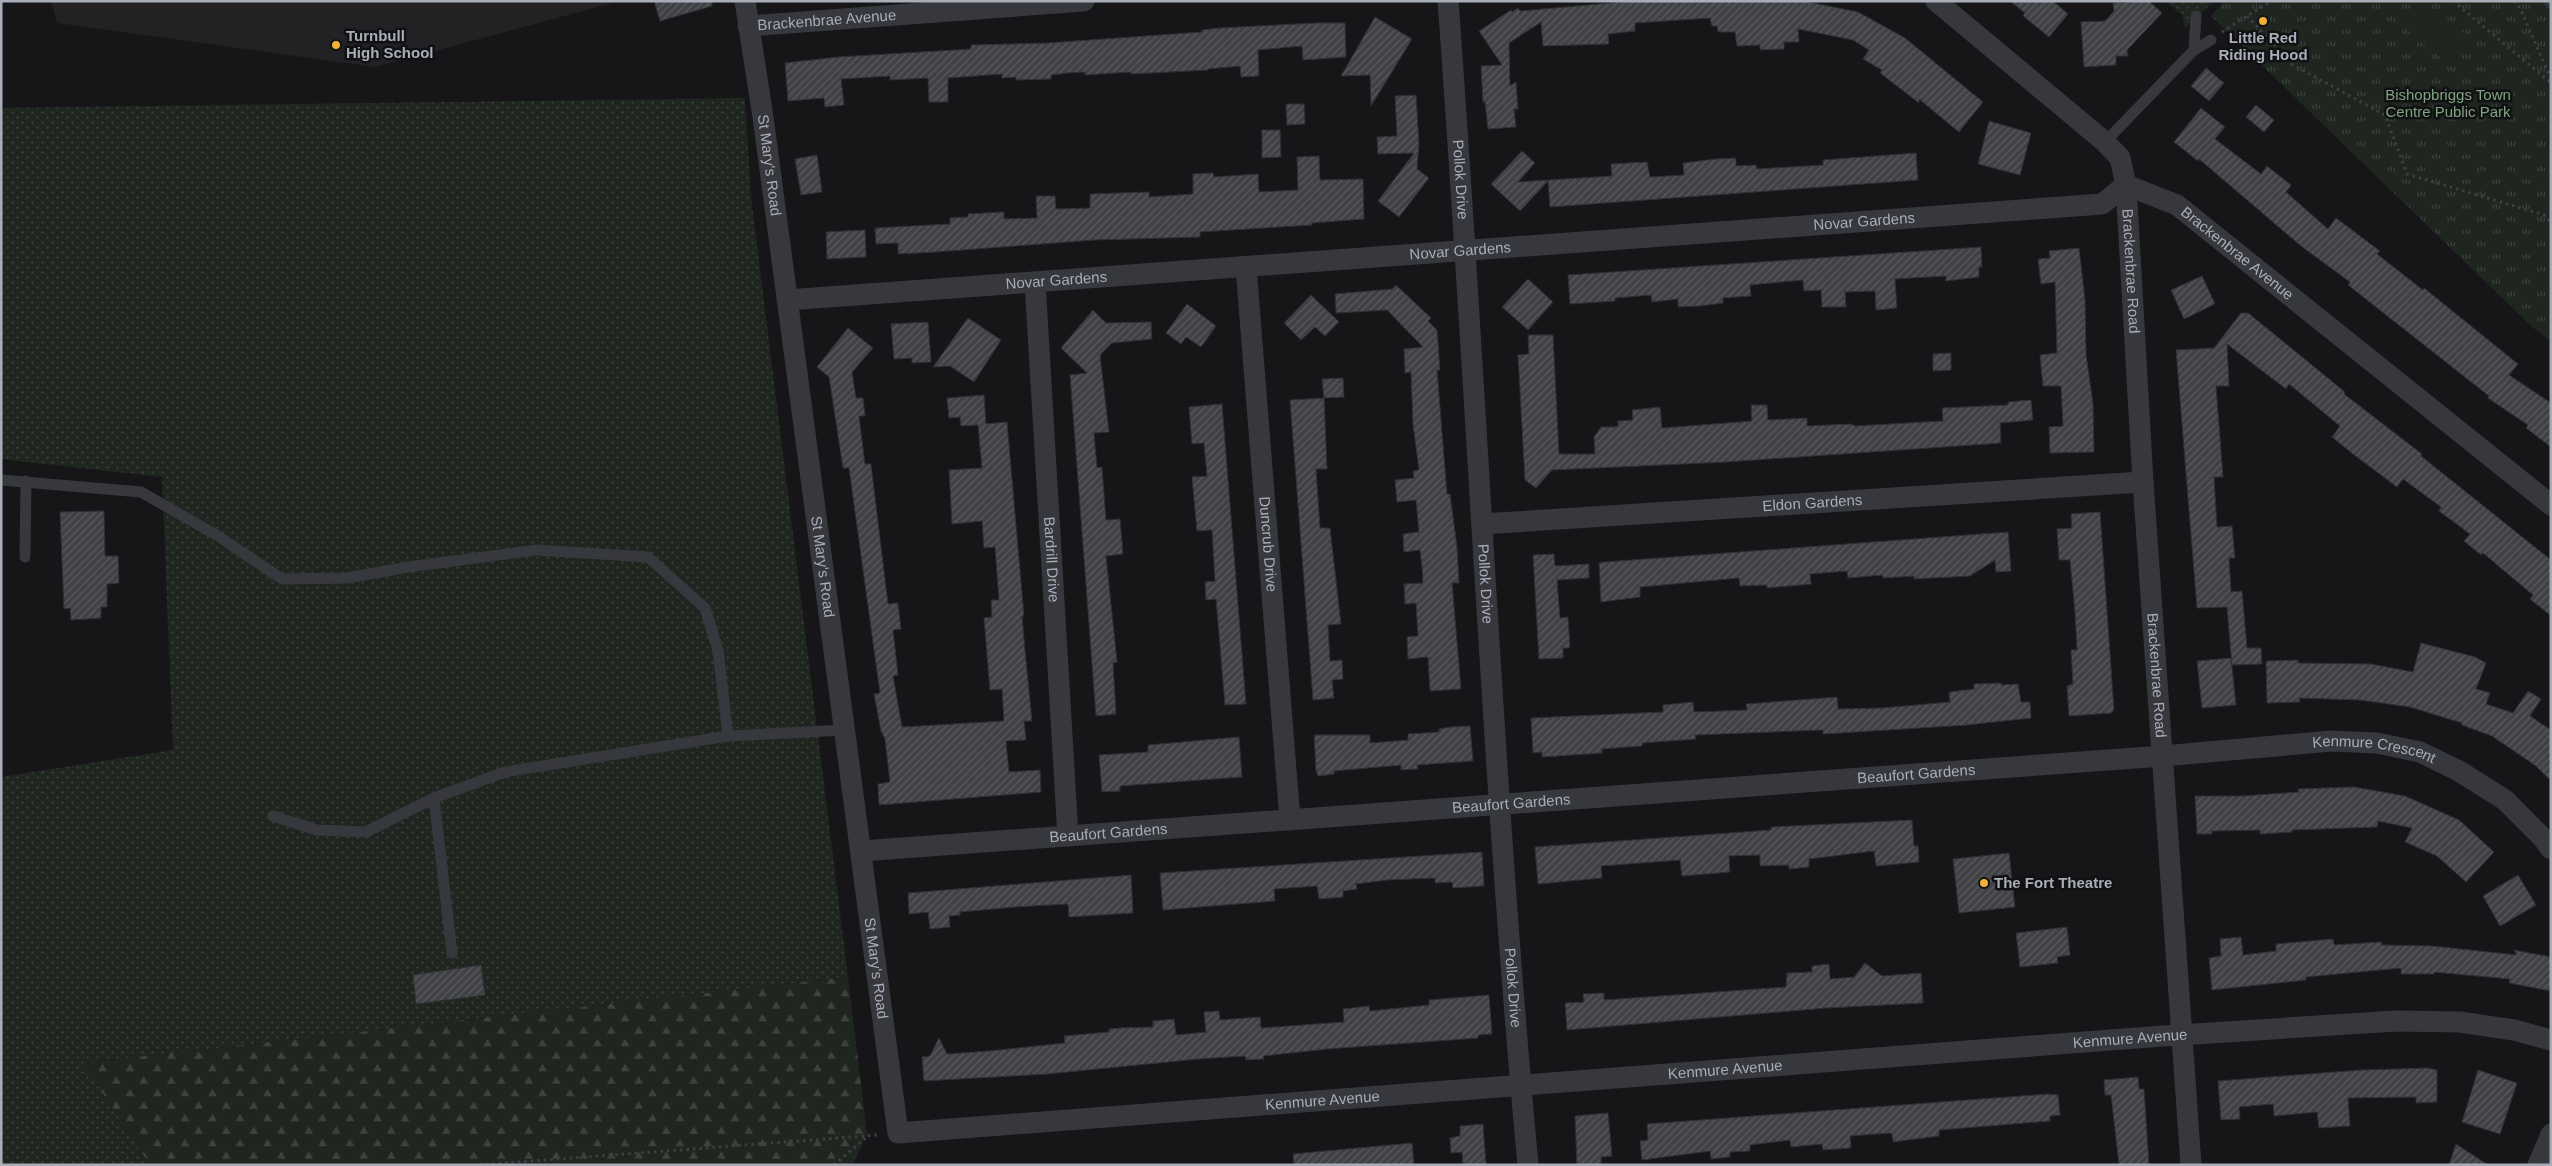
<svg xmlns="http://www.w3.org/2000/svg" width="2552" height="1166" font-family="Helvetica,sans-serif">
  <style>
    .built { fill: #222225 }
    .grass { fill: url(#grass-dots) }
    .forest { fill: url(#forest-firs) }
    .park { fill: url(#park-tufts) }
    .garden { fill: #1e261f }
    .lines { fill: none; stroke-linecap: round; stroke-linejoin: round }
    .stream { stroke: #2c353c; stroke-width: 6 }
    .building { fill: url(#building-hatch); stroke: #303034 }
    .path { stroke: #3d3f44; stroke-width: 3; stroke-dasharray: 2.5 4; stroke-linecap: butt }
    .service { stroke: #37383d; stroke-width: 11 }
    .minor { stroke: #37383d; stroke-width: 21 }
    .poi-dot { fill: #f2b134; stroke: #111113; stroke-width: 2 }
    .labels { text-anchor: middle; stroke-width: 5; stroke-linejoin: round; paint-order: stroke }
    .street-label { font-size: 15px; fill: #a8adb8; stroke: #111113 }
    .poi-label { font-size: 15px; font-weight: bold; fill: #a8adb8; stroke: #111113; text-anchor: start }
    .park-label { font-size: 15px; fill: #7fa381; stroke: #111113 }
  </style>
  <defs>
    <pattern id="grass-dots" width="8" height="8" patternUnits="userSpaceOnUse" patternTransform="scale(1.25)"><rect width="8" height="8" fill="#1e261f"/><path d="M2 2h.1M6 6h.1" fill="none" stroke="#3c433d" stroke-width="1.8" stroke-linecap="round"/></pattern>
    <pattern id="forest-firs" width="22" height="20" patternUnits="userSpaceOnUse" patternTransform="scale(1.25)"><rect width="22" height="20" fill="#1e261f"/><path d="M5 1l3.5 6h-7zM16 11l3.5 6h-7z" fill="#3c433d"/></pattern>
    <pattern id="park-tufts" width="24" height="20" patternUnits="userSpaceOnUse" patternTransform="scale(1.25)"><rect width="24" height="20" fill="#1e261f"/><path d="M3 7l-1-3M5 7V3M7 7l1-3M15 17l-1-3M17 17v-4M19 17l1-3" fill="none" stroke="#3c433d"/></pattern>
    <pattern id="building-hatch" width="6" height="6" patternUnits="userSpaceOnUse" patternTransform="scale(1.25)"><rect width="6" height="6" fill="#404145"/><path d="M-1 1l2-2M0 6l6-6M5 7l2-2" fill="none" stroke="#595a5e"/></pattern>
  </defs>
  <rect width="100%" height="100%" fill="#161618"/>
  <path class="built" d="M51 1H620L375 67 57 23Z"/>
  <path class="grass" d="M2165 1H2214L2185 28 2182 15Z
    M745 98 751 197 848 977 84 1063 150 1165H1V777L173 750 162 477 1 459V108Z"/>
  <path class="forest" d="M848 977 867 1134 852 1165H150L83 1063Z"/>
  <path class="park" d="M2224 1H2551V341L2532 327 2211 16Z"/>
  <path class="garden" d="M2423 1 2472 39 2450 65 2402 26Z"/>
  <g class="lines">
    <path class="stream" d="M2545 1 2551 7"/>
  </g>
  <path class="building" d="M654 1H712V6L660 21Z
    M1633 1H1804L1858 12 1905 38 1983 102 1959 132 1919 99V103L1880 73 1882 70 1863 59 1869 50 1853 40 1798 29 1799 42H1784V49L1760 50V45L1737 46 1735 32H1718L1717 26H1712L1710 18 1635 23V31L1608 34 1609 44 1543 46 1541 22 1509 43 1510 86 1516 82 1518 109H1514L1516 127 1488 129 1485 102H1483L1481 66 1502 65 1479 31 1511 10 1512 12 1518 8 1520 11Z
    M2010 1H2053L2068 14 2049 37 2023 16 2025 13Z
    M2149 1 2162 13 2127 50 2128 56H2116V65L2084 67 2081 22 2105 21 2114 11 2113 3Z
    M1375 17 1412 39 1371 106 1370 75 1341 76Z
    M1316 23H1345L1346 57 1303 60 1302 46 1258 50 1259 76 1241 77 1240 66 1208 69V70L1131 74 1130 72 1085 75V72L1067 73 1051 75V79L1016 80V77L1002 78V74L948 78V102H929L928 78 890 80V76L841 79 844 105 825 107 824 98 788 101 785 63 838 57 971 49V45L1048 43 1202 32V30L1220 28Z
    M2206 68 2224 83 2209 101 2191 86Z
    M1416 95 1419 144 1417 169 1429 178 1399 217 1378 201 1414 153 1378 154 1377 137 1397 136 1395 96Z
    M1286 104H1304L1305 124 1287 125Z
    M2256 105 2274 120 2264 132 2246 117Z
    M2201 108 2225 127 2215 139 2261 174 2267 166 2291 185 2286 192 2328 229 2336 218 2380 251 2377 254 2423 290 2424 288 2518 364 2509 375 2551 403V447L2526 428 2528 425 2488 398 2489 396 2348 285 2350 282 2301 246 2199 159 2198 161 2174 142Z
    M1989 121 2031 133 2020 175 1978 164Z
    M1262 130H1280L1281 157 1262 158Z
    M1522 151 1535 163 1518 182 1612 176 1611 164 1647 162 1650 177 1684 175 1683 163 1716 159 1736 158V166L1756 165 1757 169 1823 165V160L1916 153 1918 180 1550 207 1548 181 1520 211 1491 184Z
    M817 155 822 192 801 195 795 159Z
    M1319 156 1320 180 1363 179 1364 219 1312 223V225L1200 232V237L1094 240 936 252 898 254V243L876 244 875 228 950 224V218L968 217V214L1004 212V219L1037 218 1036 196H1055L1056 209 1090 208V194L1149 192V197L1193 194V174L1213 173 1214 177 1258 174 1259 192 1298 190 1297 157Z
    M865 230 866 257 827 259 826 232Z
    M1981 247 1982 267H1979V277L1946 281V276L1895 279 1897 308 1876 310 1875 291 1845 292 1846 307H1822L1821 290 1804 291 1803 280 1750 285 1751 296 1723 298V303L1699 306 1678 307V299L1652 302 1651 295 1615 298V301L1570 304 1568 275Z
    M2079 248 2085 300 2086 354 2093 404 2094 452 2050 453 2049 427 2063 426 2061 386H2043L2040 355 2057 353 2055 282 2041 284 2038 259 2050 258 2049 251Z
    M2202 276 2215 304 2184 319 2171 290Z
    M1528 279 1553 302 1528 330 1502 307Z
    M1396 285 1431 318 1428 321 1437 330 1440 370H1437L1447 494H1450L1457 547 1459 583H1452L1461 689 1430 691 1428 657 1408 659 1407 637 1418 636 1416 603 1405 604 1404 584 1423 583 1422 567 1420 550 1404 552 1403 534 1419 532 1416 500 1397 502 1395 480 1414 478 1413 471 1419 470 1413 424 1411 372 1405 373 1404 349 1423 347 1387 310 1336 313 1335 294 1392 289Z
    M1311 295 1339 322 1325 336 1315 327 1301 340 1284 323Z
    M1187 304 1216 326 1201 347 1186 337 1181 344 1166 333Z
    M1093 310 1106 323 1151 322 1152 339 1112 343 1100 355 1109 432 1094 433 1097 468 1102 467 1106 520 1120 519 1123 554 1106 556 1117 662 1113 663 1116 714 1096 716 1070 375 1087 373 1061 348Z
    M2241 313H2248L2269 330 2345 392 2344 394 2422 454 2421 456 2551 560V616L2530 599 2533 595 2483 553 2481 555 2464 541 2470 534 2439 511 2441 507 2403 479 2397 487 2353 454 2332 437 2340 426 2289 384 2286 389 2227 344 2229 386H2216L2223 477H2214L2217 527 2232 526 2235 558H2229L2231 592 2242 591 2247 648H2261L2262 664 2232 665 2227 607 2197 608 2176 350 2214 348Z
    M968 318 1001 340 974 382 950 366 933 367Z
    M928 322 931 362 912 363V358L894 359 891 324Z
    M848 328 873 348 852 372 856 398H863L865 416H859L863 449 865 464H871L888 604 898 603 901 629 893 630 898 675 893 676 902 727 1004 721 1002 689 990 690 984 618 992 617 991 600H999L995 547 984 548 982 521 952 524 949 470 982 468 978 425 961 426 960 417 949 418 947 398 984 395 986 424 1007 422 1024 616H1022L1025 651 1032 721H1024L1026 740 1006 741 1009 772 1040 770 1041 792 879 805 878 784 890 782 885 739 881 731 874 694 880 693 849 468H843L829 377 817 367Z
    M1528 335H1553L1559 454H1595L1594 437 1601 427H1614L1618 426V421L1633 420 1632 410 1660 407 1662 428 1752 421 1751 405H1767L1768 420 1807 418V426L1851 424 1855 426 1943 421 1942 408 2008 405V402L2031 400 2033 420 2000 423 2001 443 1726 462 1552 470 1536 488 1525 480 1518 355 1529 354Z
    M1951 353V370L1933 371V354Z
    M1343 378 1344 397 1324 398 1327 469H1316L1320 528H1330L1341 624 1328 625 1330 661 1342 660 1343 679 1332 680 1334 698 1313 700 1290 400 1324 398 1322 379Z
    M1222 404 1246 704 1225 705 1216 599 1206 600 1205 582 1215 581 1212 530 1197 531 1194 499 1192 477 1207 476 1204 443 1192 444 1189 407Z
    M104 511 105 556H118L119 583 107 584V607H101V618L71 620 70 608 64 609 60 512Z
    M2100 512 2114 710 2111 713 2069 716 2067 686 2073 684 2071 650H2077L2075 612 2070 560H2059L2057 529 2072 528 2071 514Z
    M2008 532 2011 571 1996 572 1995 560 1970 576 1914 579V576L1883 578V575L1848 578 1847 571 1810 574 1811 584 1767 588V585L1740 586 1739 578 1640 587V597L1601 602 1599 563 1605 562Z
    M1554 554 1555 566 1589 564V578L1557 580 1560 618 1568 617 1570 648H1563V658L1539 659 1533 555Z
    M2421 643 2475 657 2486 663 2476 689 2490 693 2486 704 2513 713 2528 691 2541 699 2530 716 2551 730V781L2536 766 2492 736 2462 725V723L2410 707 2360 700 2299 698 2300 702 2267 703 2266 661 2298 660V663L2371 664 2413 672Z
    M2231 658 2236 705 2202 708 2197 661Z
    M2001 683V685L2018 684 2021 702H2030L2031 718 1967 725 1823 734V730L1695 735 1696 739 1642 743V746L1602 749V753L1542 757V752L1533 753 1531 718 1663 712V705L1693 702 1694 712 1747 710 1746 704 1837 697 1838 709 1882 708 1950 702 1949 692 1974 689V684Z
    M1470 726 1473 761 1417 765 1418 769 1401 770V765L1334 771V774L1318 776 1316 770 1314 735H1370V743L1408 740V734L1439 732V729L1451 727Z
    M1239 737 1242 777 1120 786V791L1102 792 1099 755 1148 752V745Z
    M2354 787 2405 796 2459 820 2494 852 2466 882 2437 856 2405 842 2412 828 2378 821 2377 827 2292 830V832L2260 834V830L2212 831V834H2197L2195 796H2242L2299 792 2298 789Z
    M1912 820 1914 846H1918L1919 862 1876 866 1874 851 1809 859V867L1789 869V865L1760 866V855L1729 856 1730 872 1682 876 1680 860 1601 866 1602 878 1538 884 1535 847 1771 830V827Z
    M1482 852 1484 886 1453 888 1452 882 1435 883V878L1387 880 1356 884 1357 889 1343 891V897L1319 899 1317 886 1274 889 1275 901 1163 910 1160 873Z
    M2009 853 2015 907 1959 913 1953 859Z
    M1131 875 1133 913 1069 917 1068 904 1015 907 960 912V915L949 916 950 927 930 929 928 912 909 914 908 893Z
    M2518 875 2536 905 2500 926 2483 896Z
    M2067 927 2070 955 2057 957 2058 963 2020 967 2016 933Z
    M2241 937 2243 955 2276 951V944L2333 939 2334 945 2381 942 2382 945 2432 946 2517 955 2514 950 2551 957V991L2509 983 2510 979 2434 972V974H2401V968L2306 977V980L2212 990 2209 958 2221 956 2220 939Z
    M1865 963 1882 976 1921 973 1923 1003 1826 1008 1567 1030 1565 1003 1584 1002 1583 994 1604 993V1000L1786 987 1787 973 1812 972V966L1829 964 1830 979 1854 977Z
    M481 965 485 995 416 1004 413 975Z
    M1489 995 1492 1034 1478 1035V1038L1327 1049 1263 1056 1264 1059 1246 1060 1245 1056 1198 1059 1047 1074 924 1081 922 1057 930 1056 939 1038 947 1054 989 1051 1065 1043 1064 1036 1109 1032V1029L1120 1028 1153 1027V1021L1174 1019 1176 1035 1206 1032 1204 1012 1219 1011 1220 1020 1260 1017 1261 1028 1344 1022 1343 1009 1369 1006 1370 1011 1429 1005V1000Z
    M2428 1068 2437 1070V1102L2416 1103V1097L2348 1098 2350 1126 2319 1128 2317 1112 2274 1116 2273 1104 2239 1107 2240 1119 2221 1120 2218 1081 2361 1070Z
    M2478 1070 2517 1083 2500 1134 2462 1122Z
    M2138 1077 2139 1089H2144L2149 1165H2119L2111 1095H2105L2104 1080Z
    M2048 1094 2058 1095 2060 1115 2050 1116V1121L1939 1130V1136L1893 1142 1892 1134 1890 1133 1850 1136 1851 1148 1823 1150 1822 1144 1791 1147 1790 1140 1750 1145V1151L1730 1152V1157L1711 1159 1710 1151 1642 1160 1640 1141 1648 1140 1647 1124Z
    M1608 1113 1612 1156 1601 1157V1165H1577L1575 1116Z
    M1483 1124 1486 1165H1463L1462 1152 1451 1153 1450 1138 1460 1136V1126Z
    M1412 1143 1414 1165H1294L1293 1154Z
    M2456 1144 2488 1165H2449Z"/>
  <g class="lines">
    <path class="path" d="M2453 1 2551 83
      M2514 1 2520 8 2551 79
      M2247 16 2293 65 2385 115 2407 174 2544 215 2551 223
      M2222 32 2271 1
      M479 1165 878 1135
      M834 1165 868 1136"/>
    <path class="service" d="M2194 50 2196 16
      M2105 142 2194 50 2211 40
      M1 480 141 492 218 536 282 579 347 578 408 567 537 550 648 557 705 608 718 650 728 736 845 730
      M25 557 26 481
      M434 798 452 953
      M273 816 317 830 366 832 434 798 505 772 728 736"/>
    <g class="minor">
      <path id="s1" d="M745 1 763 117 898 1133 2163 1036 2396 1021 2460 1022 2514 1030 2551 1040"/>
      <path id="s2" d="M1448 1C1477 389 1492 778 1528 1165"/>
      <path id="s3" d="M1936 1 2105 142 2120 158 2126 185 2143 482 2191 1165"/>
      <path id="s4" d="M748 26 1084 1"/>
      <path id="s5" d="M2126 185 2177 205 2551 505"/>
      <path id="s6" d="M1246 267 1290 820"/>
      <path id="s7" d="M1035 282 1068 836"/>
      <path id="s8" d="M787 300 2102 204 2126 185"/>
      <path id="s9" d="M1482 524 2143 482"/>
      <path id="s10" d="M861 851 2163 756 2331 741 2377 743 2420 752 2459 771 2505 800 2543 838 2551 849"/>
      <path d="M2538 1165 2551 1134"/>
    </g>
  </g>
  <g class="poi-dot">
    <circle cx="2263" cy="21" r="5"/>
    <circle cx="336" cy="45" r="5"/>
    <circle cx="1984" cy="883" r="5"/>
  </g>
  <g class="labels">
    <g class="street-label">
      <text dy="5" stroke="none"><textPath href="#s4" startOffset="79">Brackenbrae Avenue</textPath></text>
      <text dy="5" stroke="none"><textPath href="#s1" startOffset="166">St Mary's Road</textPath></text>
      <text dy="5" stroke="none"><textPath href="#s2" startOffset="179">Pollok Drive</textPath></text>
      <text dy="5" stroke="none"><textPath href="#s8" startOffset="1080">Novar Gardens</textPath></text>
      <text dy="5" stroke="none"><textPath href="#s8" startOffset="675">Novar Gardens</textPath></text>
      <text dy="5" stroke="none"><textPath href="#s5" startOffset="132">Brackenbrae Avenue</textPath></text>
      <text dy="5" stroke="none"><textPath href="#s3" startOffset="356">Brackenbrae Road</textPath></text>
      <text dy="5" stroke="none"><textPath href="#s8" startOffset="270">Novar Gardens</textPath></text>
      <text dy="5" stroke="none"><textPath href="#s9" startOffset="331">Eldon Gardens</textPath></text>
      <text dy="5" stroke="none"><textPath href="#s6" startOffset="278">Duncrub Drive</textPath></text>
      <text dy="5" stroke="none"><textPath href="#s7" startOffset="278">Bardrill Drive</textPath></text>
      <text dy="5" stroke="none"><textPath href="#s1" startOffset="571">St Mary's Road</textPath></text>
      <text dy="5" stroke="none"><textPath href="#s2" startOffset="584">Pollok Drive</textPath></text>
      <text dy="5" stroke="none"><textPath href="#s3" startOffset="761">Brackenbrae Road</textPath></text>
      <text dy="5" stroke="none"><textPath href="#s10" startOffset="1518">Kenmure Crescent</textPath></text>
      <text dy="5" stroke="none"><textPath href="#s10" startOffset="1058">Beaufort Gardens</textPath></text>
      <text dy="5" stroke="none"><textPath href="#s10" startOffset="652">Beaufort Gardens</textPath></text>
      <text dy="5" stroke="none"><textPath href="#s10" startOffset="248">Beaufort Gardens</textPath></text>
      <text dy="5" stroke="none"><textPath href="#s1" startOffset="976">St Mary's Road</textPath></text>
      <text dy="5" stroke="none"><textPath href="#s2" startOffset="989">Pollok Drive</textPath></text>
      <text dy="5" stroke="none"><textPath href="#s1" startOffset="2378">Kenmure Avenue</textPath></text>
      <text dy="5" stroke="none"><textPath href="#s1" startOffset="1972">Kenmure Avenue</textPath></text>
      <text dy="5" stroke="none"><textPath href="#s1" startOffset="1568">Kenmure Avenue</textPath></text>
    </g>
    <g class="poi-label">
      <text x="346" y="41">Turnbull<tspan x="346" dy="17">High School</tspan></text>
      <text x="2263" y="43" text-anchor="middle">Little Red<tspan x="2263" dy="17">Riding Hood</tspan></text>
      <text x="1994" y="888">The Fort Theatre</text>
    </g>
    <g class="park-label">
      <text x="2448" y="100">Bishopbriggs Town<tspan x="2448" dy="17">Centre Public Park</tspan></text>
    </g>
  </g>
  <rect width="2552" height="1166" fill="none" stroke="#a8adb8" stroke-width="5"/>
</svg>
